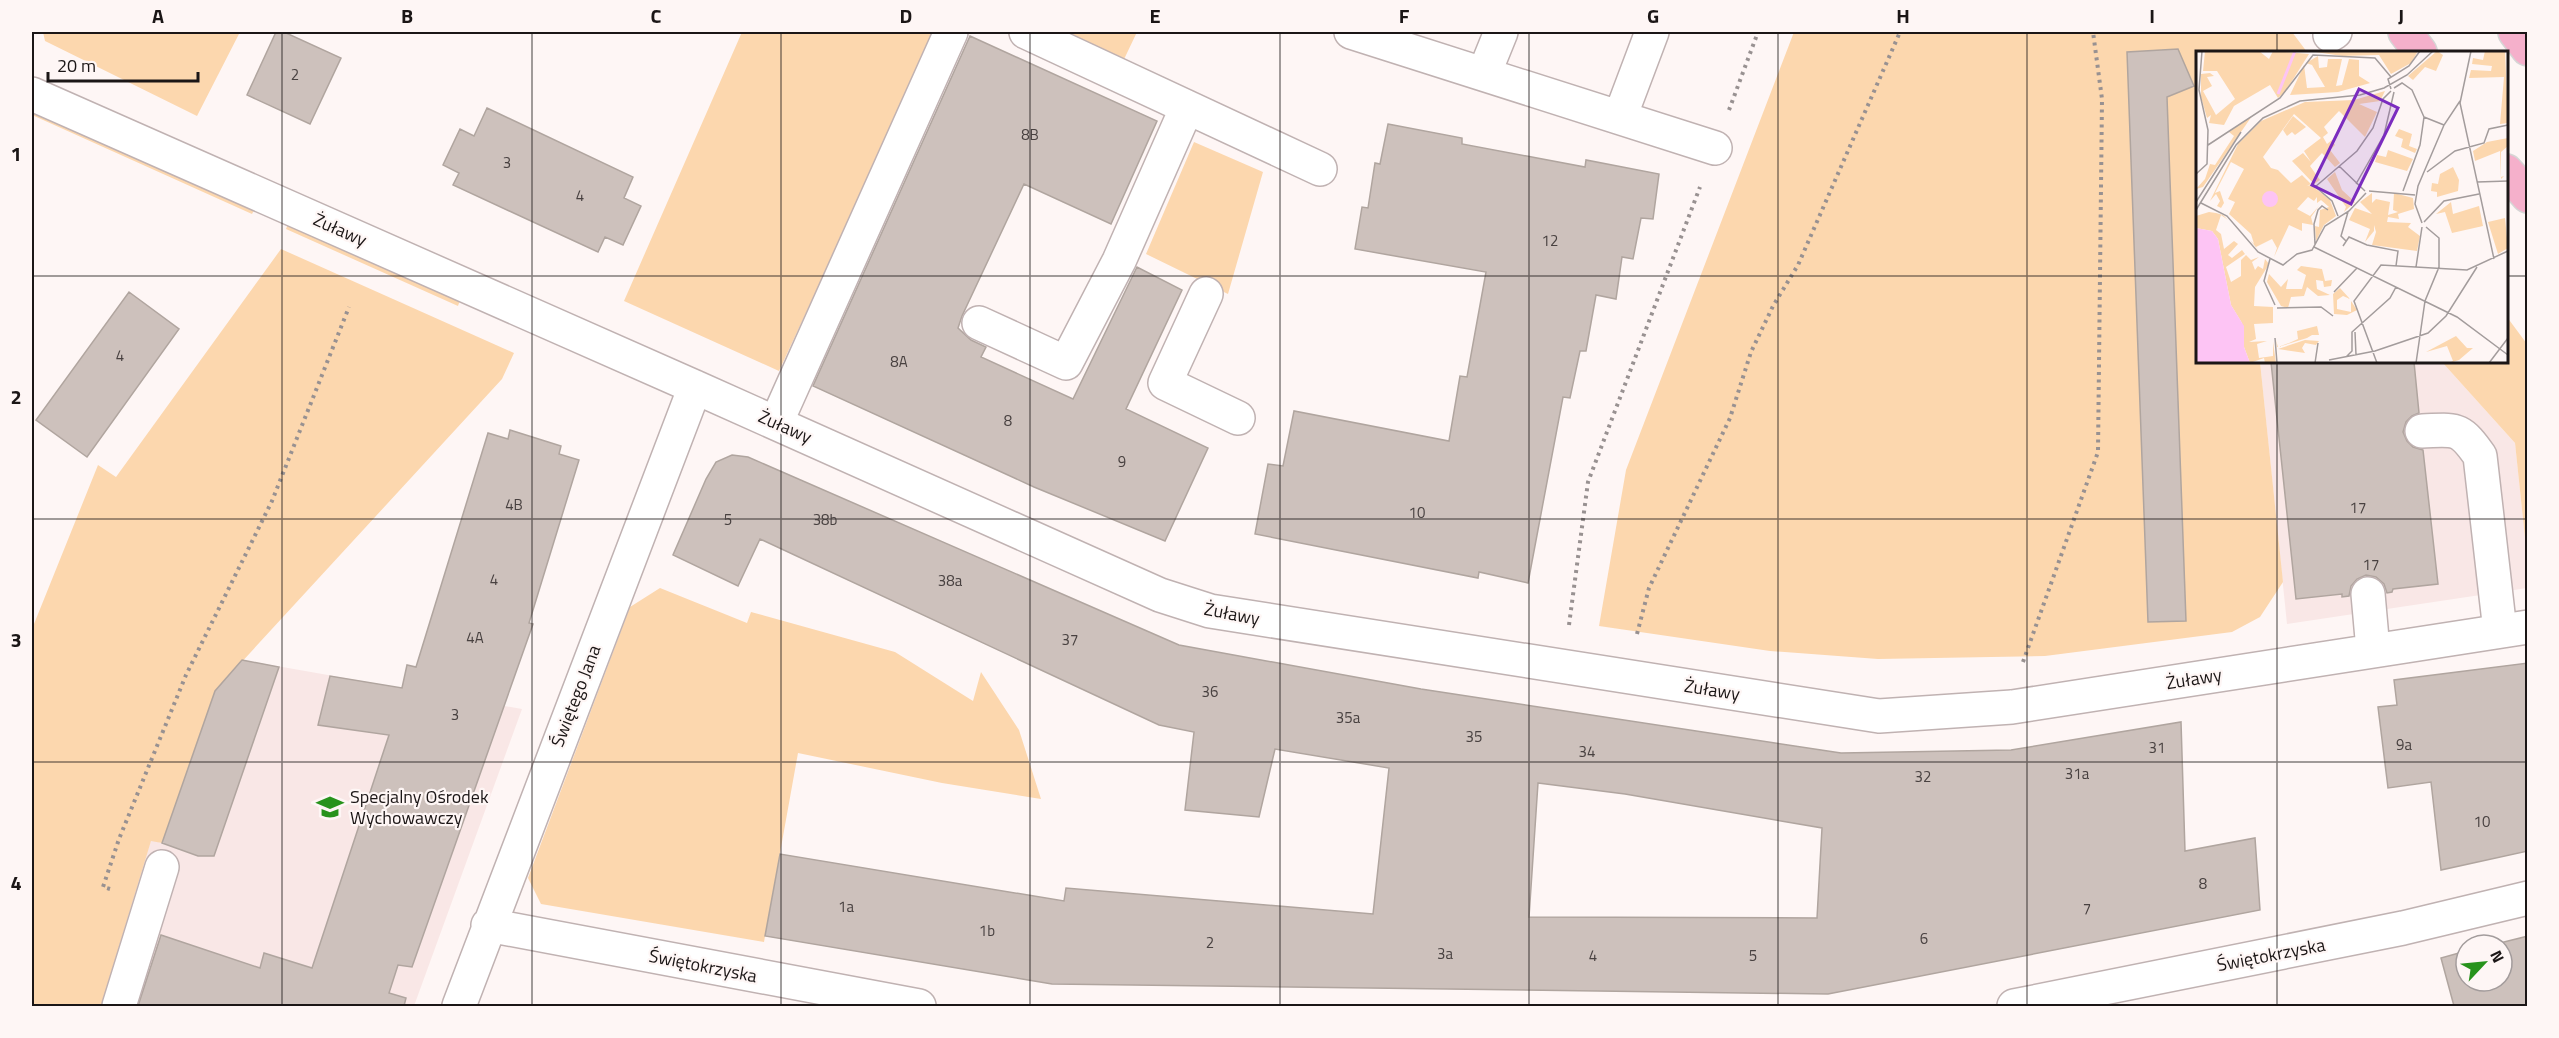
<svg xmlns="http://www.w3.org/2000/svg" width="2559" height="1038" font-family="'Titillium Web',sans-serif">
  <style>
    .built { fill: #f9e7e6 }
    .green { fill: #fcd7ae }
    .building { fill: #cdc1bc; stroke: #b0a59f; stroke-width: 1.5; fill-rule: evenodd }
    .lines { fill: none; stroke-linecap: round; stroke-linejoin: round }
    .minor-casing { stroke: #c0b2b2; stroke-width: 36 }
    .major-casing { stroke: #d6d5d5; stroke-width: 36 }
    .path { stroke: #989191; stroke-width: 4; stroke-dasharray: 3 4.5; stroke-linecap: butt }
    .minor { stroke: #fff; stroke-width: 33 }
    .major { stroke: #f5b0cb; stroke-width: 33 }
    .grid { fill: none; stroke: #1b1616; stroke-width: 1.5; stroke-opacity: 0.55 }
    .labels { text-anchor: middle; stroke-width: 4.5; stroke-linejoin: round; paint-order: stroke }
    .number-label { font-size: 15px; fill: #484140 }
    .street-label { font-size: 18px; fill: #1b1616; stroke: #fef6f5 }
    .poi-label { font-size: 18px; fill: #1b1616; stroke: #fef6f5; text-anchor: start }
    .inset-river { fill: none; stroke: #fdc4f4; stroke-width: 3 }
    .inset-road { fill: none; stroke: #a39c9c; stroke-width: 1.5 }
    .view { fill: #7b2cbf; fill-opacity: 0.15; stroke: #7b2cbf; stroke-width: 3 }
    .inset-edge { fill: none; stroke: #1b1616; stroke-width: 3 }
    .neatline { fill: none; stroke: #1b1616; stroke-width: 2 }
    .grid-label { font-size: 20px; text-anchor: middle; font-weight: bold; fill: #1b1616 }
  </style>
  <rect width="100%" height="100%" fill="#fef6f5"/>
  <path class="built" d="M2260 362H2442L2515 443 2527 557V588L2287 624Z
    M242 660 522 709 414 1006H101L151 840 162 843 215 691Z"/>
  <path class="green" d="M43 32H240L197 116 45 41Z
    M742 32H936L779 371 624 301Z
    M1026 32H1137L1117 74Z
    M1794 32H2292L2307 52H2198V362H2260L2283 582 2260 617 2232 632 2045 656 1878 659 1770 651 1599 626 1626 470Z
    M32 107 255 208 252 214 32 115Z
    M1194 142 1263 172 1228 294 1146 254Z
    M288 224 460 300 458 306 286 229Z
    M281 249 514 353 502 379 215 691 162 843 151 841 101 1006H32V629L98 465 116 477Z
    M2507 317 2527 344V557L2515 443 2442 362H2506Z
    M660 588 747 623 751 612 895 652 973 701 981 672 1019 730 1041 799 942 783 798 753 764 942 541 904 528 878 630 607Z"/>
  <path class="building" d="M276 32H284L341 58 310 124 247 95Z
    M970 36 1157 121 1111 224 1024 184 962 316 958 328 971 340 986 347 981 357 1073 399 1137 267 1182 290 1126 409 1208 448 1165 541 1034 487 813 386Z
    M2178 49 2194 86 2167 97 2186 621 2148 622 2127 52Z
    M487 108 633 177 624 198 641 206 623 245 605 237 598 252 453 185 459 173 443 165 460 129 474 136Z
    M1388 124 1462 138V144L1585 167 1586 160 1659 174 1653 219 1641 218 1633 259 1622 257 1616 299 1596 295 1586 351H1580L1570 398 1563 397 1528 583 1479 572 1478 578 1255 534 1268 464 1283 466 1294 411 1449 441 1460 376 1467 377 1486 272 1355 249 1362 207 1368 208 1375 163 1380 164Z
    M129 292 179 329 87 457 36 420Z
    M2271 362H2414L2419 413 2412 416 2406 422 2403 432 2407 441 2413 447 2423 450 2438 584 2393 589 2392 592 2387 593 2384 584 2376 577 2366 575 2357 579 2351 586 2349 596 2342 597V594L2296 599Z
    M510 430 561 446 559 454 579 460 529 623 533 624 412 967 398 965 389 993 406 998 404 1006H138L161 935 260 968 264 953 312 968 389 735 318 725 330 676 402 688 407 665 416 667 488 433 508 439Z
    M732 455 748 457 1179 645 1421 689 1841 753 2011 750 2181 722 2185 851 2255 838 2260 910 1828 994 1052 984 765 936 780 854 1064 901 1066 888 1373 914 1389 768 1275 749 1259 817 1185 810 1194 732 1159 725 760 539 738 586 673 555 706 479 716 462ZM1538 783 1625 794 1822 828 1817 918 1529 917Z
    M242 660 279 667 214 856H198L162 843 215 691Z
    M2528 663V851L2441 870 2431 782 2388 788 2378 707 2397 705 2394 680Z
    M2528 936V1006H2454L2441 958 2466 951V981H2502V945H2492Z"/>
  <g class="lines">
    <defs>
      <path id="minor" d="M1026 32 1320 169
        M1351 32 1715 148
        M2330 35 2335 32
        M1484 74 1501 32
        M32 94 695 387 1160 595 1210 611 1879 716 2012 707 2528 627
        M1620 117 1652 32
        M1206 294 1165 383 1238 418
        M979 323 1066 363 1119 261 1187 107
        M776 423 951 32
        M2422 431C2456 430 2459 426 2480 456L2500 631
        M2368 594 2373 650
        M488 925 919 1006
        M119 1006 162 867
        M459 1006 695 387
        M2014 1006 2403 928 2528 898"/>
      <path id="major" d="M2405 32 2420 52
        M2515 32 2528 49
        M2506 171 2528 196"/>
    </defs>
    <use href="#minor" class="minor-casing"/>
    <use href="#major" class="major-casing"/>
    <path class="path" d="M1729 110 1758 32
      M1569 625 1588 482 1700 187
      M1637 634 1649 588 1730 418 1751 352 1773 306 1798 265 1900 32
      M2023 662 2098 452 2102 99 2093 32
      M110 889 103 887 119 839 186 675 272 501 349 307"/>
    <use href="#minor" class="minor"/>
    <use href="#major" class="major"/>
  </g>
  <path class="grid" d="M282 32V1006M532 32V1006M781 32V1006M1030 32V1006M1280 32V1006M1529 32V1006M1778 32V1006M2027 32V1006M2277 32V52M32 276H2198M2506 276H2528M2277 362V1006M32 519H2528M32 762H2528"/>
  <defs>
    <symbol id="school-bare" viewBox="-9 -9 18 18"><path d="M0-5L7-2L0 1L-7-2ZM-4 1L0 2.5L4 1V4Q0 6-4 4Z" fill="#27931c" stroke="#fef6f5" stroke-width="2.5" paint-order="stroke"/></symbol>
  </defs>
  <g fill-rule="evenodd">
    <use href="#school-bare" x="311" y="788" width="38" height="38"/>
  </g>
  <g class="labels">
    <g class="number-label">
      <text x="295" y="80">2</text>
      <text x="1030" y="140">8B</text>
      <text x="507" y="168">3</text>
      <text x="580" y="201">4</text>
      <text x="1550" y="246">12</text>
      <text x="120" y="361">4</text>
      <text x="899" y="367">8A</text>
      <text x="1008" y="426">8</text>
      <text x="1122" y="467">9</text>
      <text x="514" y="510">4B</text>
      <text x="2358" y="513">17</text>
      <text x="1417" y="518">10</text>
      <text x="728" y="525">5</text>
      <text x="825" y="525">38b</text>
      <text x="2371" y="570">17</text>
      <text x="494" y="585">4</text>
      <text x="950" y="586">38a</text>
      <text x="475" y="643">4A</text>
      <text x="1070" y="645">37</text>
      <text x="1210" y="697">36</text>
      <text x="455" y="720">3</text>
      <text x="1348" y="723">35a</text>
      <text x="1474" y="742">35</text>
      <text x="2404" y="750">9a</text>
      <text x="2157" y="753">31</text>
      <text x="1587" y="757">34</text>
      <text x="2077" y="779">31a</text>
      <text x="1923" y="782">32</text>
      <text x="2482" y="827">10</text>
      <text x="2203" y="889">8</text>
      <text x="846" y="912">1a</text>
      <text x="2087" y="914">7</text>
      <text x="987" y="936">1b</text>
      <text x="1924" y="944">6</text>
      <text x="1210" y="948">2</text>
      <text x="1445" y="959">3a</text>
      <text x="1593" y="961">4</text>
      <text x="1753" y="961">5</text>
    </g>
    <g class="street-label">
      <text transform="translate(340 230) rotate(24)" y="6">Żuławy</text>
      <text transform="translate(785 427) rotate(24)" y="6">Żuławy</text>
      <text transform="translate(1232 614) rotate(11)" y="6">Żuławy</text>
      <text transform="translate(2194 679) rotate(-9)" y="6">Żuławy</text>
      <text transform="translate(1712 690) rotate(9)" y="6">Żuławy</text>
      <text transform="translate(576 696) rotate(-69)" y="6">Świętego Jana</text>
      <text transform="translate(2271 955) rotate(-11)" y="6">Świętokrzyska</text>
      <text transform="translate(703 966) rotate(11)" y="6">Świętokrzyska</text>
    </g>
    <g class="poi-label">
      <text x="350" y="803">Specjalny Ośrodek<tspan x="350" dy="21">Wychowawczy</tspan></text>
    </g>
  </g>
  <g transform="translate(2196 51)">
    <rect width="312" height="312" fill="#fef6f5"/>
    <path d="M9 0H63L73 8 77 0 113 3 89 41 82 47 74 34 38 55 28 74 13 72 15 64 11 67 5 46V23L14 22 18 25 11 26 16 35 7 40 20 64 39 48 21 20H7ZM113 0H222L215 12 195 23 183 4 146 5ZM241 0 247 4 240 20 229 16 217 29 212 25ZM289 0H309L312 72 304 73 308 26 273 27 275 19 295 20 296 15 276 13 277 7 287 9ZM122 5 123 17 131 16 132 8H146L140 35 146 34 153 8 163 9V25L174 32 185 29 142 41 94 44 108 14 111 37 129 36 116 14 110 12ZM189 40 184 50 163 53 181 61 169 86 143 60 128 76 132 82 127 86 131 93 136 89 139 94 134 99 144 112 139 116 126 102 114 115 124 129 118 133 96 110 107 102 115 111 108 100 125 87 98 63 67 106 75 117 82 119 95 132 106 124 115 133 111 135 115 134 134 149 140 165 128 174 120 190 119 175 123 176 124 159 133 156 125 149 121 152V146L118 150 112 146 101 158 114 165 123 155 115 166 117 174 106 172V180L93 174 78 206 81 197 76 188 60 196 63 200 54 189 58 193 55 183 33 163 39 151 32 148 48 118 35 111 19 142 24 140 28 152 25 157 21 155 24 150 20 143 14 150 42 93 65 70 109 51 158 49ZM56 65 7 136 0 138 9 128 14 113 19 114 38 85 33 81ZM97 65 110 76 99 84 96 81 91 85 87 79ZM203 78 216 83 213 95 221 98 219 102 205 96 207 88 199 85ZM312 87V95L305 101V126L308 125 305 128 304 100 279 110 277 100 291 91ZM192 99 217 108 211 120 179 111 181 104 190 106ZM257 116 263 129 262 140 241 146V141L235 140 236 132 242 133 244 123ZM139 121 146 139 159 151 148 161 150 156 131 128ZM176 142V152L180 148 194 151 192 164 202 161 197 159 198 142 217 147 218 158 202 163 203 168 192 166 191 171 215 172 212 176 224 185 221 200 176 194 180 181 178 174V180L169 191 174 178 153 169 159 157 176 163 164 151ZM255 151 257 163 283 155 287 175 256 182 249 161 240 163ZM13 161 20 162 27 164 32 169 25 164 20 179 25 183 28 198 38 190 42 193 32 204 36 207 46 199 49 203 30 216 35 231 45 225V209L50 204 55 209 63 206 56 211 59 219 62 215 67 218 69 208 73 213 59 236 58 255 77 256V272L58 273 60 288 53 291 71 290 61 293 63 307 77 305V291L80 312H69L68 307 54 312 48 296 46 272 35 254 22 188 16 180 0 177V165ZM309 167 312 197 302 203 292 171ZM105 215 126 218 129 230 136 229 135 235 128 236 127 230 120 229 121 238 134 244 122 245 111 236 108 245 95 246 92 257 85 255 71 231 73 223 85 236 92 228 90 238H106L110 224 101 219ZM144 237 154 248 147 245 141 249V258L155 261V250L161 259 151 264 138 263 137 243ZM121 275 123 284H116L111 287 82 296H81L80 289 82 296 93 292 102 288 101 280ZM260 285 271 297H277L263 309 253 312 257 310 251 295 230 301ZM109 289 123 290 120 294 109 292 106 297 109 302 82 298Z" fill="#fcd7ae"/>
    <path d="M66 148a8 8 0 1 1 16 0a8 8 0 1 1-16 0ZM0 177 16 180 22 188 35 254 48 275V296L54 312H0Z" fill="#fdc4f4"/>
    <path class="inset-river" d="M82 43 99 0"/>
    <path class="inset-road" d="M275 0 264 52 298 208M198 37 206 32 216 39 228 66 224 94 207 140M195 38 192 28 213 15 224 0M228 66 248 74M12 94 84 47 117 4 179 7 195 26M143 115 169 140M231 121 259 100 288 92 293 78 312 74M0 123 11 113 12 79 3 39 6 0M281 131 312 130M116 133 136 150 142 165M160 133 188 84 198 41M119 136 161 100 177 77 187 48 195 40M173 140 219 144M0 151 45 81M5 152 31 165 62 201 87 214 101 203 116 199 129 175 153 160 170 142M312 158V184M0 159 40 94 67 67 104 50 164 44 188 37 211 24 237 0M228 171 248 150 283 143M226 172 219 153 222 135 248 74 264 50M150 190 145 185 152 161M119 193 118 173 122 159 126 155 132 159M147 195 153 186 171 194 202 200 200 215M118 196 261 266 312 304M74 208 68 230 79 254M220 216 226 176M138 241 161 217M81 257 125 256 137 265M159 281 160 304M79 287 81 312M150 306 156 300V281L194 247 200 236M133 309 179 300 232 282 250 265 281 216M119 312 122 292M181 312 158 250 185 214 271 219 312 200M220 312 229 250 243 216V187L230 176M293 312 312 287"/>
    <path class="view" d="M163 38 202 57 155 153 116 134Z"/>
    <rect width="312" height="312" class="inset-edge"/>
  </g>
  <rect width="2559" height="1038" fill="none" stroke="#fef6f5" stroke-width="66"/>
  <g transform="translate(2484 963) rotate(64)"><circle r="28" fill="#fef6f5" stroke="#a39c9c" stroke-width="1.5"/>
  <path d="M0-4.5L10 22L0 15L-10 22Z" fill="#27931c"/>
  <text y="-9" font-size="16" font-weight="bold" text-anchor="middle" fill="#1b1616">N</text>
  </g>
  <path d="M48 72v9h150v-9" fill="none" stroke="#1b1616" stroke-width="3"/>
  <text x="57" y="72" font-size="18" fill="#1b1616" stroke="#fef6f5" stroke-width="4.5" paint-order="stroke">20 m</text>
  <rect x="33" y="33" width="2493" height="972" class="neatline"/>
  <g class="grid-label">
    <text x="158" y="23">A</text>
    <text x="407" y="23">B</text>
    <text x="656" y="23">C</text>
    <text x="906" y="23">D</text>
    <text x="1155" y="23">E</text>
    <text x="1404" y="23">F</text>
    <text x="1653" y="23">G</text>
    <text x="1903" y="23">H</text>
    <text x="2152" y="23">I</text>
    <text x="2401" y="23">J</text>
    <text x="16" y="161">1</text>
    <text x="16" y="404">2</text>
    <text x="16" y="647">3</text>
    <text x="16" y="890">4</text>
  </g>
</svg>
